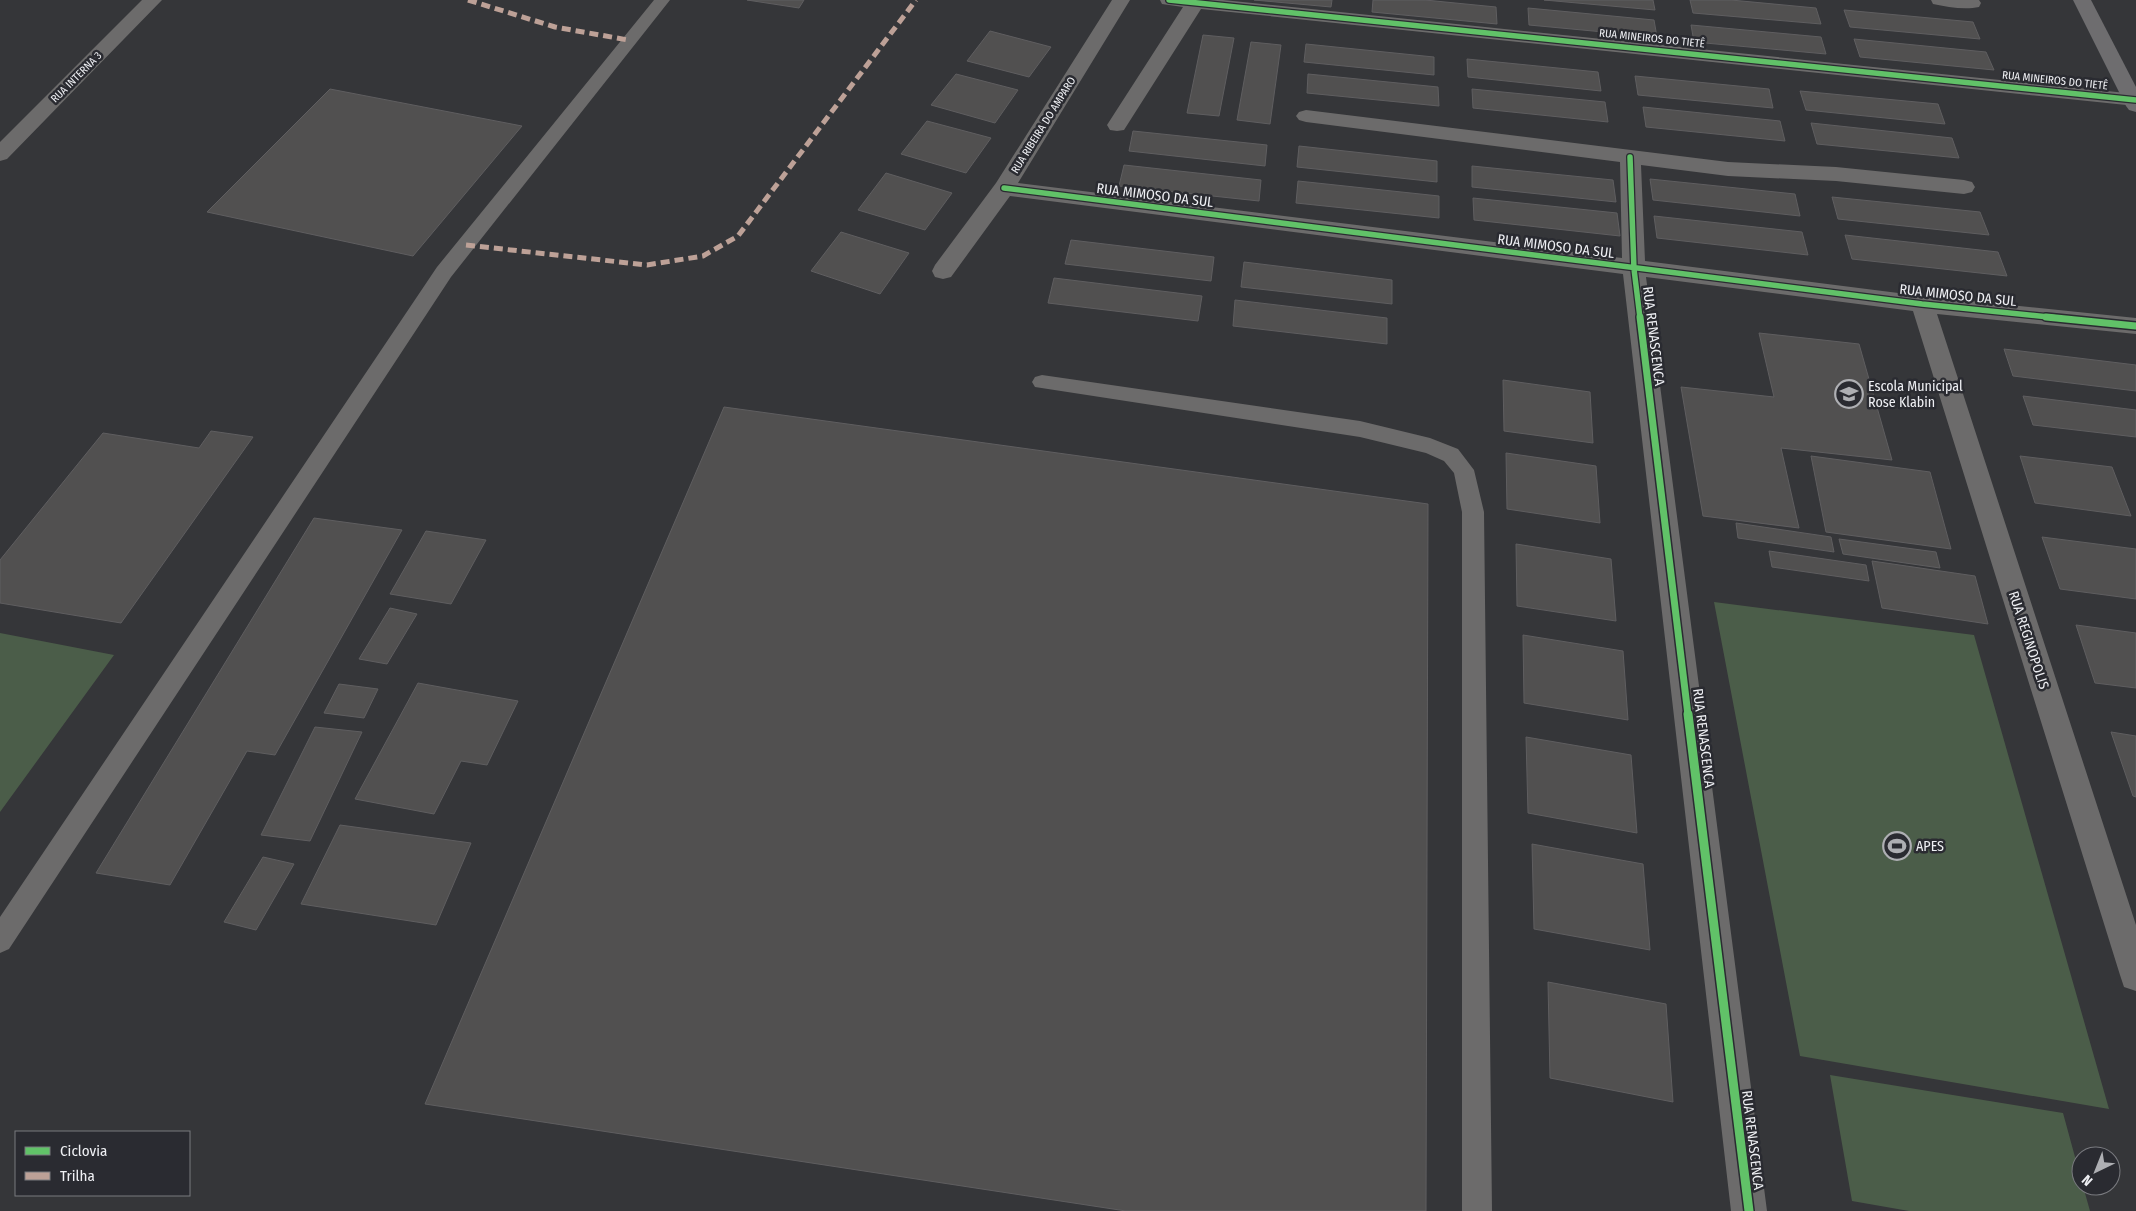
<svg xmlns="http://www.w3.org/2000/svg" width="2136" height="1211" font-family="'Fira Sans Condensed',sans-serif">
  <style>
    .green { fill: #4b5d49 }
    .building { fill: #515050; stroke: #5f5e60 }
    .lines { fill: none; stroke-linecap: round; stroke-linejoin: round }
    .service { fill: #6c6b6b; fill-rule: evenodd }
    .minor { fill: #6c6b6b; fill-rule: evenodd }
    .secondary { fill: #6e6d6f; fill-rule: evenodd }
    .quiet { stroke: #bda197; stroke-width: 5; stroke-dasharray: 9 5; stroke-linecap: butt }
    .cycleway-far2-casing { stroke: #2a2b31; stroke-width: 8 }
    .cycleway-far1-casing { stroke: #2a2b31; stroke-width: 10 }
    .cycleway-casing { stroke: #2a2b31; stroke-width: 12 }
    .cycleway-far2 { stroke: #61c268; stroke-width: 5.5 }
    .cycleway-far1 { stroke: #61c268; stroke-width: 7 }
    .cycleway { stroke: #61c268; stroke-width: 9 }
    .labels { text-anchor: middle; stroke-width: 5; stroke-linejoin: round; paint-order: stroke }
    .far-street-label { font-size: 11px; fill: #eff0f4; stroke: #2a2b31 }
    .street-label { font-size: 14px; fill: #eff0f4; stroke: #2a2b31 }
    .poi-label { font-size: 14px; fill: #eff0f4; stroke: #2a2b31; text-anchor: start }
  </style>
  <rect width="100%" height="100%" fill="#353639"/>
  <path class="green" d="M1714 602 1974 635 2109 1109 1800 1056Z
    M0 633 114 655 0 812Z
    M1830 1075 2063 1113 2081 1179V1186H2083L2090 1211H1909L1852 1201Z"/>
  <path class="building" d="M747 0H804L799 8Z
    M1254 0H1332L1331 7Z
    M1373 0H1425L1496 7 1497 24 1372 12Z
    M1544 0H1653L1655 10Z
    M1690 0H1731L1816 8 1821 24 1693 13Z
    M1528 8 1654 20 1657 37 1529 25Z
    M1844 10 1973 22 1980 39 1850 27Z
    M1691 25 1821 37 1826 54 1694 42Z
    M990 31 1051 47 1029 77 967 61Z
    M1203 35 1234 38 1219 116 1187 113Z
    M1854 39 1986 52 1994 70 1860 57Z
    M1251 42 1281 45 1270 124 1237 120Z
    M1306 44 1434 57V75L1304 62Z
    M1467 59 1598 72 1601 91 1468 77Z
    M956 74 1018 90 995 123 931 105Z
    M1308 74 1438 87 1439 106 1307 93Z
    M1635 76 1769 89 1773 108 1638 95Z
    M330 89 522 126 413 256 207 212Z
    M1472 89 1605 102 1608 122 1473 108Z
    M1800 91 1938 104 1945 124 1806 110Z
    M1643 107 1780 121 1785 141 1646 127Z
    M927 121 991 138 966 173 901 154Z
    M1811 123 1952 138 1959 158 1817 144Z
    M1133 131 1267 145 1265 166 1129 151Z
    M1299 146 1437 161V182L1297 167Z
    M1124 165 1261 180 1259 201 1119 186Z
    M1472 166 1613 180 1616 202 1472 187Z
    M886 173 952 193 925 230 858 210Z
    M1650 179 1795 194 1800 216 1653 200Z
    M1298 181 1439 196V218L1296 203Z
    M1832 197 1980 212 1989 235 1838 219Z
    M1473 198 1617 213 1620 236 1474 220Z
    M1654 216 1802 232 1808 255 1657 238Z
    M841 232 909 253 880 294 811 271Z
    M1845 235 1998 252 2007 276 1852 259Z
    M1071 240 1214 257 1211 281 1065 264Z
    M1244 262 1392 280V304L1241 287Z
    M1054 278 1202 296 1198 321 1048 303Z
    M1235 300 1387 318V344L1233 326Z
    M1759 333 1859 344 1892 460 1781 448 1799 528 1703 516 1681 387 1774 397Z
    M2004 349 2136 365V391L2013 376Z
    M1503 380 1590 392 1593 443 1504 431Z
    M2023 396 2136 410V437L2033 425Z
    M724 407 1428 504 1426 1211H1126L425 1104Z
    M211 431 253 437 121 623 0 603V560L103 433 199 448Z
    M1506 453 1596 466 1600 523 1507 509Z
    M1811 456 1930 472 1951 549 1826 532Z
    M2020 456 2112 467 2131 516 2035 503Z
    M314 518 402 530 275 755 247 751 170 885 96 873Z
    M1736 523 1831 537 1834 552 1738 538Z
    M426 531 486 540 451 604 390 594Z
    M2042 537 2136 549V599L2060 589Z
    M1839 539 1936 552 1940 568 1843 554Z
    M1516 544 1611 559 1616 621 1517 606Z
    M1769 551 1866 565 1869 581 1772 567Z
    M1872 561 1975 576 1988 624 1882 608Z
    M390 608 417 614 387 664 359 659Z
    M2076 625 2136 633V688L2095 683Z
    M1523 635 1623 651 1628 720 1524 703Z
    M418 683 518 701 487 765 461 761 434 814 355 799Z
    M339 684 378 689 364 718 324 713Z
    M315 727 362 732 310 841 261 835Z
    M2111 732 2136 736V797L2133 796Z
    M1526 737 1631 755 1637 833 1528 813Z
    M340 825 471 843 436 925 301 904Z
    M1532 844 1643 864 1650 950 1534 929Z
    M263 857 294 864 256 930 224 922Z
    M1548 982 1666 1004 1673 1102 1550 1078Z"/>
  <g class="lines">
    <path class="service" d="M654 0H670L451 277 9 949 0 953V917L437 267Z
      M1042 375 1360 421 1430 438 1458 449 1474 470 1484 512 1492 1211H1462V512L1454 473 1444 461 1426 453 1360 437 1035 387 1032 382 1035 377Z"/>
    <path class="minor" d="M142 0H162L7 159 0 161V142Z
      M1112 0H1130L1018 183 1622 258 1620 162 1306 122 1299 120 1296 116 1299 112 1306 110 1728 162 1836 167 1964 180 1972 182 1975 187 1972 192 1964 194 1836 181 1728 176 1641 165 1645 261 1922 296 2136 318V334L1937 314 2136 925V991L2124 987 2120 975 1913 311 1646 277 1767 1211H1731L1623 274 1010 196 951 277 943 279 935 277 932 271 935 265 996 183Z
      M1160 0H1223L2136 94V106L1201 9 1124 130 1117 131 1110 130 1107 125 1183 7 1162 4Z
      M1931 0H1979L1981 3 1979 7C1965 10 1947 7 1933 4Z"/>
    <path class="secondary" d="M2073 0H2091L2136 87V112L2129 110 2126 106Z"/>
    <path class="quiet" d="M468 0 555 27 628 40
      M466 245 647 265 703 256 738 236 916 0"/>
    <defs>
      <path id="cycleway-far2" d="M1169 0 2136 100
        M1630 157 1634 269 1640 318
        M1004 188 1922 304 2058 318"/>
      <path id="cycleway-far1" d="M1640 317 1688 715
        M2046 317 2136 326"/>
      <path id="cycleway" d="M1688 714 1749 1211"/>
    </defs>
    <use href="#cycleway-far2" class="cycleway-far2-casing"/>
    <use href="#cycleway-far1" class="cycleway-far1-casing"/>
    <use href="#cycleway" class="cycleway-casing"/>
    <use href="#cycleway-far2" class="cycleway-far2"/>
    <use href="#cycleway-far1" class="cycleway-far1"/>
    <use href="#cycleway" class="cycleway"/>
  </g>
  <defs>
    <symbol id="school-ring" viewBox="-11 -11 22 22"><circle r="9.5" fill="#2a2b31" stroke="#aeafb3" stroke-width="1.5"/><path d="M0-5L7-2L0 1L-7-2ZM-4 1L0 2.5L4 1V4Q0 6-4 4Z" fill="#aeafb3"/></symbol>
    <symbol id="stadium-ring" viewBox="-11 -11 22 22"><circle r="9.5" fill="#2a2b31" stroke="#aeafb3" stroke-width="1.5"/><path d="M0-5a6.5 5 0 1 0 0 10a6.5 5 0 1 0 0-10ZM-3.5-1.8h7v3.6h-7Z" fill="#aeafb3"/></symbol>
  </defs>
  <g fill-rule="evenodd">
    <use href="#school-ring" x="1833" y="378" width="32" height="32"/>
    <use href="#stadium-ring" x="1881" y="830" width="32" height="32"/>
  </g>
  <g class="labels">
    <g class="far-street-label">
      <text transform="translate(1652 38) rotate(6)" y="4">RUA MINEIROS DO TIETÊ</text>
      <text transform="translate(76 77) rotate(-45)" y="4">RUA INTERNA 3</text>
      <text transform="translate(2055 80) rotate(6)" y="4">RUA MINEIROS DO TIETÊ</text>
      <text transform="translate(1043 125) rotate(-58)" y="4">RUA RIBEIRA DO AMPARO</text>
    </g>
    <g class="street-label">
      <text transform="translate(1155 195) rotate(7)" y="5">RUA MIMOSO DA SUL</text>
      <text transform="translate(1556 246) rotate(7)" y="5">RUA MIMOSO DA SUL</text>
      <text transform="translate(1958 295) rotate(6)" y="5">RUA MIMOSO DA SUL</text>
      <text transform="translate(1654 336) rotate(83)" y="5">RUA RENASCENCA</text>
      <text transform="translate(2029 640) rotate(72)" y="5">RUA REGINOPOLIS</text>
      <text transform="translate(1704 738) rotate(83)" y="5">RUA RENASCENCA</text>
      <text transform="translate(1753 1140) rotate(83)" y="5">RUA RENASCENCA</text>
    </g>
    <g class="poi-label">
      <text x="1868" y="391">Escola Municipal<tspan x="1868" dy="16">Rose Klabin</tspan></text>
      <text x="1916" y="851">APES</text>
    </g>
  </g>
  <rect x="15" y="1131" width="175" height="65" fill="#2a2b31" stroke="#797a7f"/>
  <rect x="25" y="1147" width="25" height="8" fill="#61c268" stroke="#797a7f"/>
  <text x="60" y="1156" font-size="15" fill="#eff0f4">Ciclovia</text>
  <rect x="25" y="1172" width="25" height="8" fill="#bda197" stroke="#797a7f"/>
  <text x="60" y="1181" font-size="15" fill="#eff0f4">Trilha</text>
  <g transform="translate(2096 1171) rotate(223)"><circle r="24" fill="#2a2b31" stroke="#797a7f"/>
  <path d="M0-4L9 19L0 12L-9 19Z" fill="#aeafb3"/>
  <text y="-8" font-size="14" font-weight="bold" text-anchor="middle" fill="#eff0f4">N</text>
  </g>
</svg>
